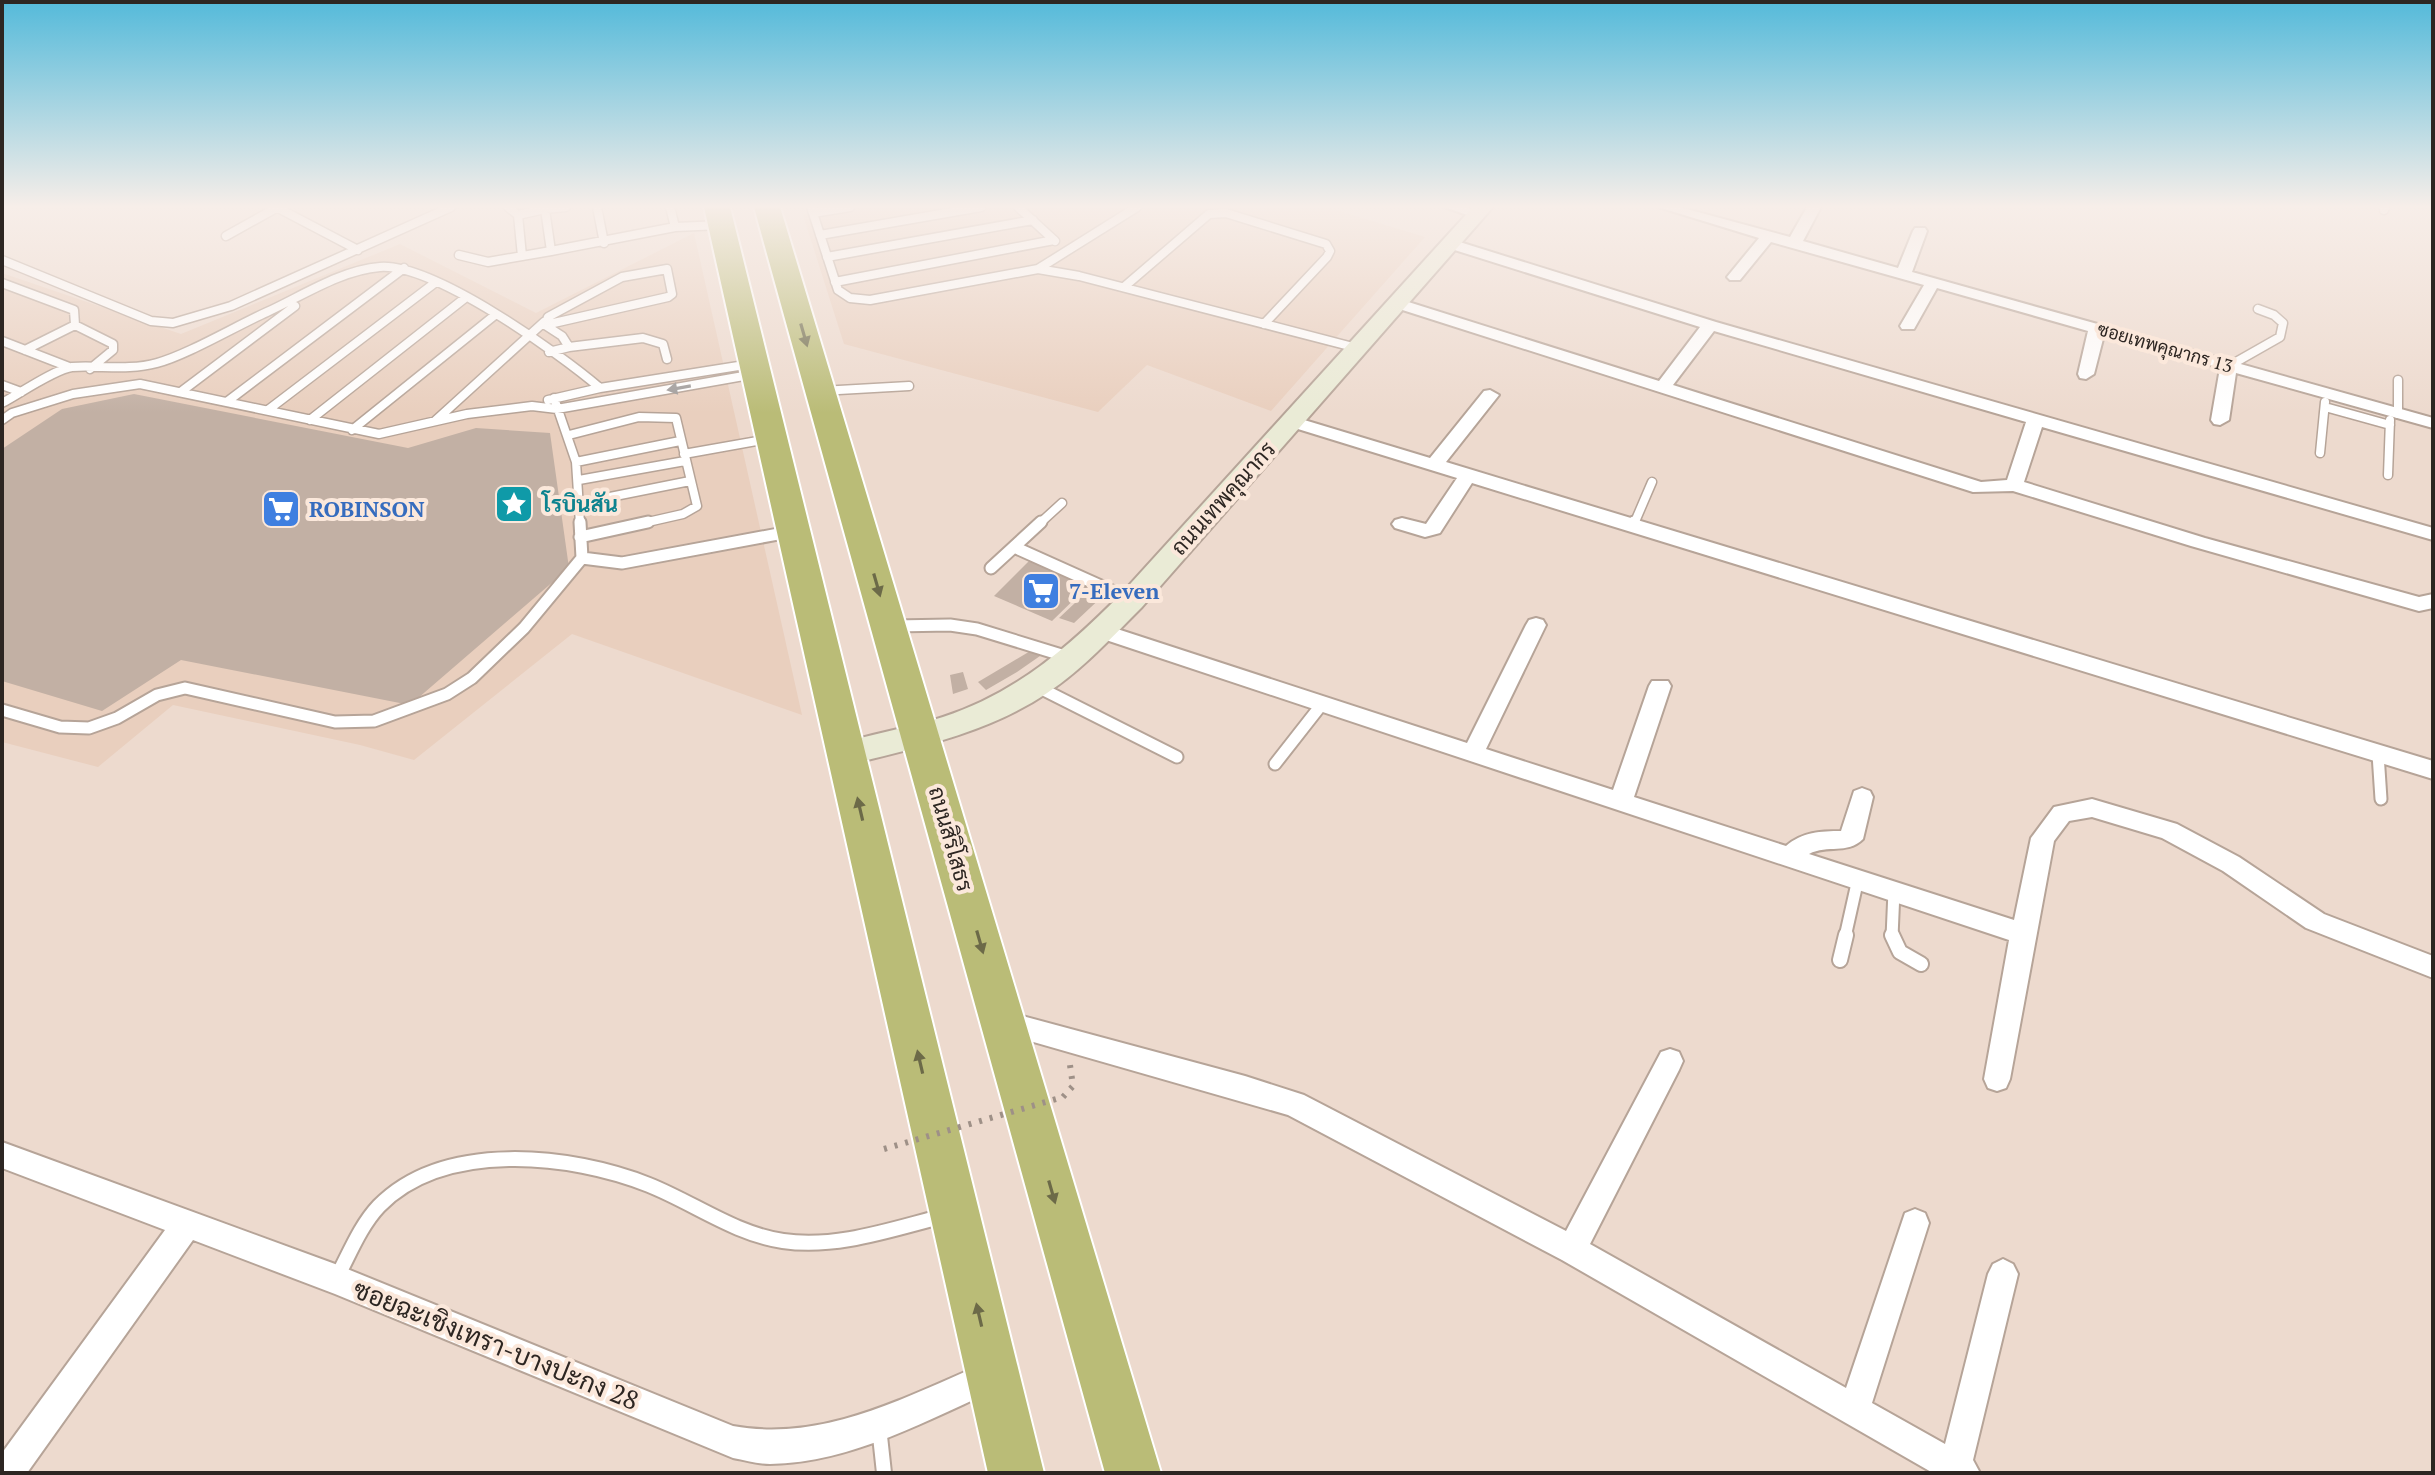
<svg xmlns="http://www.w3.org/2000/svg" width="2435" height="1475" font-family="'PT Serif',Sarabun,serif">
  <style>
    .built { fill: #e9cfbe }
    .building { fill: #c2b0a4 }
    .lines { fill: none; stroke-linecap: round; stroke-linejoin: round }
    .lane-far2-casing { stroke: #b6a498; stroke-width: 11 }
    .lane-far1-casing { stroke: #b6a498; stroke-width: 15 }
    .lane-casing { stroke: #b6a498; stroke-width: 18 }
    .street-casing { stroke: #b6a498; stroke-width: 4 }
    .secondary-casing { stroke: #b6a498; stroke-width: 4 }
    .highway-casing { stroke: #fff; stroke-width: 4 }
    .path { stroke: #9e9087; stroke-width: 6; stroke-dasharray: 3 8; stroke-linecap: butt }
    .lane-far2 { stroke: #fff; stroke-width: 8 }
    .lane-far1 { stroke: #fff; stroke-width: 11 }
    .lane { stroke: #fff; stroke-width: 14 }
    .street { fill: #fff; fill-rule: evenodd }
    .secondary { fill: #eaebd6; fill-rule: evenodd }
    .highway { fill: #babc77; fill-rule: evenodd }
    .path-bridge { stroke: #9e9087; stroke-width: 6; stroke-dasharray: 3 8; stroke-linecap: butt }
    .oneway { fill: #6c6a48 }
    .oneway2 { fill: #a09d9c }
    .labels { text-anchor: middle; stroke-width: 8; stroke-linejoin: round; paint-order: stroke }
    .far-street-label { font-size: 18px; fill: #2d2622; stroke: #fbe8db }
    .street-label { font-size: 22px; fill: #2d2622; stroke: #fbe8db }
    .culture-label { font-size: 22px; font-weight: bold; fill: #0d838f; stroke: #fbe8db; text-anchor: start }
    .shop-label { font-size: 22px; font-weight: bold; fill: #366cbe; stroke: #fbe8db; text-anchor: start }
    .near-street-label { font-size: 26px; fill: #2d2622; stroke: #fbe8db }
  </style>
  <rect width="100%" height="100%" fill="#eddace"/>
  <path class="built" d="M860 207H1326L1425 237 1271 411 1147 365 1098 412 844 344 803 215Z
    M694 233 802 715 572 634 414 760 360 745 173 705 98 767 2 742V273L181 334 400 244 536 313Z"/>
  <path class="building" d="M134 394 408 448 476 428 550 433 569 568 410 705 181 660 102 711 2 681V449L62 409Z
    M1033 557 1089 585 1052 621 994 596Z
    M1092 587 1106 593 1074 623 1059 618Z
    M1032 650 1040 656 1017 672 986 690 978 682Z
    M963 672 968 689 953 694 950 675Z"/>
  <g class="lines">
    <defs>
      <path id="lane-far2" d="M508 207 518 215 522 256
        M566 207 545 209 551 251 675 227 721 225
        M597 207 604 243
        M670 207 675 227
        M811 207 838 290 850 298 870 300 1038 269 1079 276 1357 348
        M1018 207 1055 241
        M278 208 358 250
        M2384 210 2385 207
        M813 213 850 207
        M518 215 545 209
        M820 235 981 207
        M226 236 278 207
        M459 255 488 262 551 251
        M827 257 1033 220
        M2 260 151 321 173 323 231 306 451 207
        M667 269 672 294 668 297 545 325 548 317 622 277Z
        M1038 269 1137 207
        M835 282 1054 240
        M2 283 74 310 75 325
        M1124 287 1209 214 1226 213 1326 244 1330 251 1327 257 1264 324
        M545 325 562 336 569 347 549 352
        M2 341 69 367
        M569 347 643 338 663 344 667 359
        M25 350 75 325 113 344V350L90 369
        M2229 366 2280 337 2283 323 2274 315 2258 309
        M2398 380V414
        M2 385 21 392
        M182 391 295 306
        M821 391 909 386
        M554 398 576 462 580 524
        M548 400 600 388 751 364
        M228 401 404 268
        M2 403C19 394 55 369 72 367 100 365 128 371 157 363 187 355 236 326 267 312 302 296 341 270 380 267 433 263 559 353 600 388
        M2325 407 2390 425
        M268 410 436 282
        M2 420 12 413 73 394 140 384 379 434 467 414 532 406 557 409 755 374
        M310 420 465 298
        M435 421 544 322
        M352 430 495 315
        M569 435 639 417 676 418 697 506 683 514 639 524
        M2320 453 2325 402
        M684 454 768 439
        M576 462 680 441
        M2388 475 2390 420
        M579 480 685 461
        M580 503 690 481
        M1039 524 1062 503
        M1634 524 1652 482"/>
      <path id="lane-far1" d="M580 522 582 558 622 563 789 532
        M1633 525 1634 522
        M580 537 648 522
        M1014 547 1132 600
        M991 568 1041 522
        M894 626 950 625 977 629 1068 657
        M1036 686 1177 757
        M2 710 60 727 89 728 117 718 157 695 185 688 335 722 374 721 447 694 472 678 524 628 582 558
        M2378 754 2381 799
        M1275 764 1322 704
        M1845 937 1858 879
        M1892 937 1894 891"/>
      <path id="lane" d="M1892 935 1900 952 1921 964
        M1840 960 1846 935
        M336 1279C349 1255 360 1226 379 1206 444 1140 571 1154 649 1185 694 1203 735 1234 783 1241 837 1249 892 1229 944 1216
        M879 1427 884 1473"/>
      <path id="street" d="M1444 207H1465L1483 214 1476 218Z
        M1658 207H1679L1790 237 1807 207H1821L1803 241 1898 268 1913 231 1915 228H1925L1927 231 1912 272 2433 418V428L2236 373 2229 420 2220 425 2214 424 2211 420 2220 368 2104 335 2094 374 2086 379 2080 378 2078 374 2088 331 1937 288 1914 329H1902L1900 326 1924 285 1771 242 1740 280H1730L1727 277 1759 238Z
        M1450 239 1716 322 2433 528V540L2042 427 2024 482 2205 538 2419 597 2433 594V608L2419 611 2191 546 2013 491 1973 492 1390 306V300H1402L1659 381 1700 327 1445 247 1442 244ZM1714 331 2026 422 2007 480 1981 482 1673 385Z
        M1490 390 1499 395 1446 462 2433 761V779L1472 483 1440 533 1425 537 1395 528 1392 524 1395 520 1402 518 1426 524 1457 478 1285 425 1282 421 1291 416 1430 458 1484 391Z
        M1536 618 1543 620 1546 625 1486 749 1613 790 1649 686 1652 681H1668L1671 686 1634 797 1786 846C1802 832 1821 831 1841 831L1854 791 1862 788 1870 791 1873 797 1863 839C1847 855 1828 844 1809 854L2014 920 2031 838 2054 807 2092 799 2177 824 2239 857 2324 914 2433 956V978L2306 928 2223 871 2162 838 2092 817 2069 821 2054 841 2010 1079 2006 1088 1997 1091 1988 1088 1984 1079 2009 940 1094 636 1091 631 1094 626H1108L1467 743 1526 625 1529 620Z
        M1004 1011 1245 1076 1304 1095 1566 1231 1661 1052 1670 1049 1679 1052 1683 1061 1679 1070 1590 1244 1846 1388 1905 1213 1915 1209 1925 1213 1929 1223 1872 1403 1945 1444 1988 1274 1993 1264 2003 1259 2013 1264 2018 1274 1973 1460 1980 1473H1933L1562 1260 1288 1115 995 1031 991 1023 995 1015Z
        M2 1142 335 1264 733 1426C826 1443 910 1394 993 1360L1004 1364 1008 1375 1004 1386C931 1418 852 1463 770 1464 757 1464 745 1460 733 1458L335 1294 193 1240 27 1473H2V1453L165 1230 2 1168Z"/>
      <path id="secondary" d="M1473 207H1493L1142 607C1112 637 1083 669 1047 693 988 733 916 748 847 765L836 761 832 753 836 745C871 734 908 728 943 717 1016 693 1069 647 1122 593Z"/>
      <path id="highway" d="M704 207H730L1044 1473H988Z
        M754 207H780L1161 1473H1105Z"/>
    </defs>
    <use href="#lane-far2" class="lane-far2-casing"/>
    <use href="#lane-far1" class="lane-far1-casing"/>
    <use href="#lane" class="lane-casing"/>
    <use href="#street" class="street-casing"/>
    <use href="#secondary" class="secondary-casing"/>
    <use href="#highway" class="highway-casing"/>
    <path class="path" d="M1063 1097 1073 1086 1070 1065"/>
    <use href="#lane-far2" class="lane-far2"/>
    <use href="#lane-far1" class="lane-far1"/>
    <use href="#lane" class="lane"/>
    <use href="#street" class="street"/>
    <use href="#secondary" class="secondary"/>
    <use href="#highway" class="highway"/>
    <path class="path-bridge" d="M884 1149 1063 1097"/>
  </g>
  <defs><path id="oneway-solid" d="M-6-.8H1V-3.2L6.5 0L1 3.2V.8H-6Z" transform="scale(2)"/></defs>
  <g class="oneway">
    <use href="#oneway-solid" transform="translate(804 335) rotate(74)"/>
    <use href="#oneway-solid" transform="translate(877 585) rotate(74)"/>
    <use href="#oneway-solid" transform="translate(860 809) rotate(-103)"/>
    <use href="#oneway-solid" transform="translate(980 942) rotate(74)"/>
    <use href="#oneway-solid" transform="translate(920 1062) rotate(-103)"/>
    <use href="#oneway-solid" transform="translate(1052 1192) rotate(74)"/>
    <use href="#oneway-solid" transform="translate(979 1315) rotate(-103)"/>
  </g>
  <use class="oneway2" href="#oneway-solid" transform="translate(679 388) rotate(170)"/>
  <linearGradient id="sky" x2="0" y2="1"><stop stop-color="#54bada"/><stop offset="0.5" stop-color="#f7eee9"/><stop offset="1" stop-color="#f7eee9" stop-opacity="0"/></linearGradient>
  <rect width="2435" height="413" fill="url(#sky)"/>
  <defs>
    <symbol id="sight-square" viewBox="-11 -11 22 22"><rect x="-9" y="-9" width="18" height="18" rx="4" fill="#0f9aa8" stroke="#fbe8db"/><path d="M0-6L1.8-2.2L6-1.7L2.9 1.2L3.7 5.4L0 3.3L-3.7 5.4L-2.9 1.2L-6-1.7L-1.8-2.2Z" fill="#fff"/></symbol>
    <symbol id="supermarket-square" viewBox="-11 -11 22 22"><rect x="-9" y="-9" width="18" height="18" rx="4" fill="#3f7fe0" stroke="#fbe8db"/><path d="M-6-5.5h2.5l.6 2H6L4.5 2H-2.5L-4.4-4H-6ZM-1.5 3.2a1.3 1.3 0 1 0 .1 0ZM3 3.2a1.3 1.3 0 1 0 .1 0Z" fill="#fff"/></symbol>
  </defs>
  <g fill-rule="evenodd">
    <use href="#sight-square" x="492" y="482" width="44" height="44"/>
    <use href="#supermarket-square" x="259" y="487" width="44" height="44"/>
    <use href="#supermarket-square" x="1019" y="569" width="44" height="44"/>
  </g>
  <g class="labels">
    <g class="far-street-label">
      <text transform="translate(2165 348) rotate(16)" y="6">ซอยเทพคุณากร 13</text>
    </g>
    <g class="street-label">
      <text transform="translate(1223 498) rotate(-48)" y="8">ถนนเทพคุณากร</text>
      <text transform="translate(951 839) rotate(74)" y="8">ถนนสิริโสธร</text>
    </g>
    <g class="culture-label">
      <text x="542" y="512">โรบินสัน</text>
    </g>
    <g class="shop-label">
      <text x="309" y="517">ROBINSON</text>
      <text x="1069" y="599">7-Eleven</text>
    </g>
    <g class="near-street-label">
      <text transform="translate(496 1345) rotate(22)" y="9">ซอยฉะเชิงเทรา-บางปะกง 28</text>
    </g>
  </g>
  <rect width="2435" height="1475" fill="none" stroke="#2d2622" stroke-width="8"/>
</svg>
